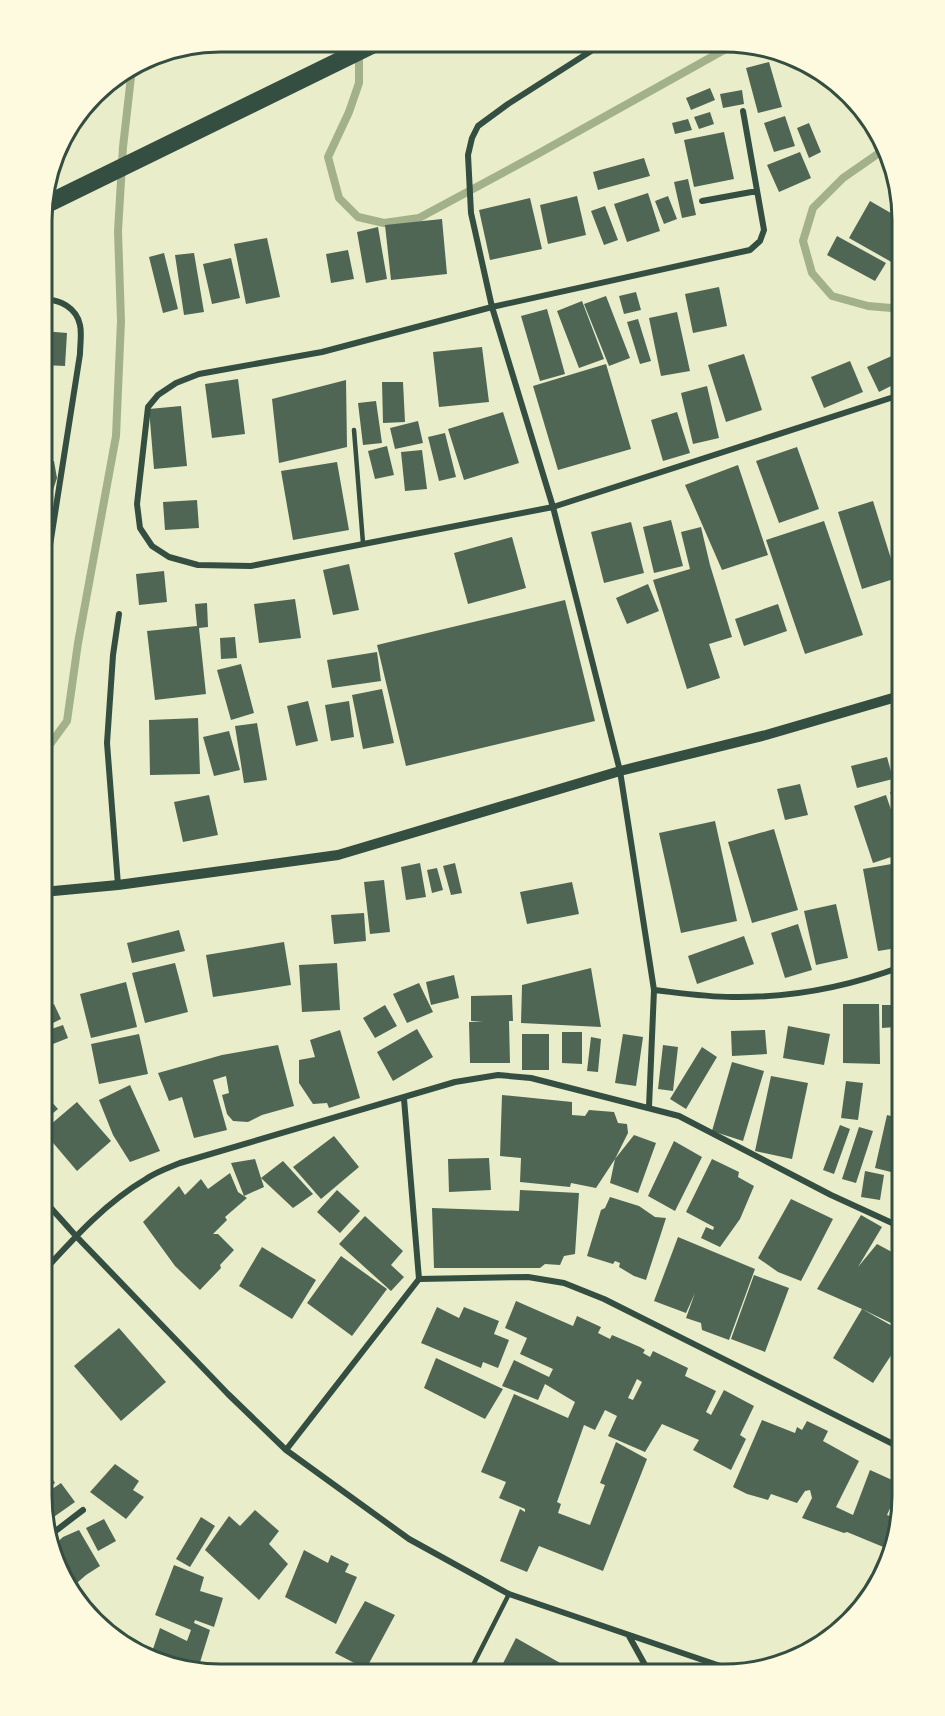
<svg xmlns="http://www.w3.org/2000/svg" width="945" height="1716" font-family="'PT Sans Narrow',sans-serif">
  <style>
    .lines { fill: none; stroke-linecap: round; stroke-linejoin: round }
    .stream { stroke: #a3b18a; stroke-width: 8 }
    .building { fill: #4f6655; fill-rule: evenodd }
    .service { stroke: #344e41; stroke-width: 4.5 }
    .minor { stroke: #344e41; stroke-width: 6 }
    .tertiary { stroke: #344e41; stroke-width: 10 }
    .motorway { stroke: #344e41; stroke-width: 18 }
    .rim { fill: none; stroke: #344e41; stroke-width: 3 }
  </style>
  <rect width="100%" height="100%" fill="#e9edc9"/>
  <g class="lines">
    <path class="stream" d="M359 50V83L349 112 328 157 339 198 358 217 384 223 419 218 534 156 733 45
      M882 146 879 153 843 178 813 208 803 241 812 273 832 296 868 306 903 309
      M43 754 67 721 78 643 116 436 121 321 118 231 123 147 132 68"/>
  </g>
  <path class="building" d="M769 62 782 107 758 113 746 68Z
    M710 88 715 100 691 110 686 98Z
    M742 90 744 104 723 108 720 94Z
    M710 112 714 124 699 129 694 117Z
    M785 116 795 146 774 152 764 123Z
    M688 119 692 130 675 134 672 123Z
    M809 123 821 152 809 158 797 128Z
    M724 132 734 179 694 187 684 140Z
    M800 152 811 178 779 192 767 165Z
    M644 158 650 176 598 190 593 172Z
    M688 179 696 215 682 218 674 182Z
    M648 193 660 231 627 242 614 204Z
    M577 196 586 235 548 244 540 205Z
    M668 196 677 219 664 224 655 201Z
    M530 198 542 249 490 260 479 210Z
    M870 201 903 220V250L895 264 849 238Z
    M605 206 618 240 604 245 591 211Z
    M442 219 447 274 391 280 385 225Z
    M378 227 387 279 366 283 357 232Z
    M837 236 886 263 875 281 827 255Z
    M267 238 280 297 246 304 234 244Z
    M348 250 354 279 331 283 326 254Z
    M164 253 178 309 163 313 149 257Z
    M194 253 204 312 184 315 175 255Z
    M231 258 240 298 212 304 203 264Z
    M719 287 727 326 693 333 685 294Z
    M636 292 641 310 624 314 619 296Z
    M606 296 630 358 609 366 584 304Z
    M582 301 604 359 579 368 557 311Z
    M547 309 565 374 540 381 521 316Z
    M677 312 690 371 661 376 649 318Z
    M638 319 651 361 640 364 627 322Z
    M43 331 67 333 65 366 43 365Z
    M482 347 489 402 439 407 433 352Z
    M744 354 762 410 726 422 708 365Z
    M894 355 903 376V380L879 392 867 367Z
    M850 361 863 392 824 408 811 377Z
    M606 364 631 449 558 470 533 386Z
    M238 379 245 434 212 438 205 384Z
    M346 380 347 447 279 463 272 399Z
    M382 382H403L405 422 383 423Z
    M707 386 719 438 693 444 681 393Z
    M43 397 53 398 50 425 43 424Z
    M376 401 382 443 363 445 358 403Z
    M181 406 187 466 154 469 149 409Z
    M503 412 519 463 464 480 448 429Z
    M677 412 690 453 663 461 651 420Z
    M418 421 423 443 395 449 390 428Z
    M445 433 456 477 439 481 428 437Z
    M387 446 394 475 375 479 368 451Z
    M797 447 819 509 779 523 756 461Z
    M422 450 427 489 405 491 401 452Z
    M43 461H54L57 478 52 493 43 494Z
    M337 462 349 530 293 540 281 471Z
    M738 465 768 555 722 570 685 485Z
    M197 500 199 528 165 530 163 502Z
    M873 501 897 578 862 589 838 512Z
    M671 520 683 566 654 573 643 527Z
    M824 521 863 635 805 654 766 540Z
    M631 522 644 573 604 583 591 532Z
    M701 527 710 565 732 637 709 644 720 678 687 689 653 580 690 569 681 532Z
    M512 537 526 588 468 604 454 553Z
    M349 564 359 610 333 615 323 570Z
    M164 571 167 602 139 605 136 574Z
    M648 584 659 611 627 624 616 598Z
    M295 599 301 638 259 643 254 604Z
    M565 600 595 721 406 766 377 645Z
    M207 603 208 627 199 628 206 694 155 700 147 631 197 626 195 604Z
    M778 604 787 631 744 646 735 619Z
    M235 637 237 658 221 659 220 638Z
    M377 652 381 681 332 688 327 660Z
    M241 664 254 713 231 720 217 670Z
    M382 689 394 743 363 749 352 695Z
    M308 701 318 741 296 746 287 706Z
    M349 701 354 737 331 741 325 705Z
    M198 718 200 774 150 775 149 720Z
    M257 723 267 780 244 783 235 726Z
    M229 731 240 770 214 776 203 737Z
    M887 757 893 779 857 788 851 766Z
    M800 784 808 815 785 820 777 789Z
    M903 788V827L902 828 890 792Z
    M209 795 218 835 183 842 174 802Z
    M886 795 903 845V853L873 863 854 806Z
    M715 821 737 921 681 933 659 833Z
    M774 829 798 910 752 923 728 842Z
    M903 862V947L878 951 863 869Z
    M420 863 426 897 406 900 401 867Z
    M455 863 462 893 451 895 443 866Z
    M437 868 443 890 432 893 427 870Z
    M384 880 390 932 370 934 364 882Z
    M572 882 579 914 527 924 520 892Z
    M836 904 848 958 816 965 804 911Z
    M364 913 366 941 334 944 331 915Z
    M798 924 812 970 785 978 771 933Z
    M179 930 185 951 132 963 127 943Z
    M744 936 754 964 697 984 688 956Z
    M284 942 291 985 213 997 206 955Z
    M175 963 188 1012 145 1023 132 973Z
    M337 963 340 1010 302 1012 299 965Z
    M591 968 601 1027 521 1023 522 985Z
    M454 975 459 998 431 1005 426 982Z
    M126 982 137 1027 91 1038 80 994Z
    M419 983 433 1012 407 1023 393 994Z
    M45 986 52 1000 43 1004V987Z
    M512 995 513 1021H509L510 1063H470L469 1022H483L471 1021V996Z
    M54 1004 61 1019 43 1028V1009Z
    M843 1004H879L880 1064 843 1063Z
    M385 1005 397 1026 375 1038 363 1018Z
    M882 1005H896V1027L882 1028Z
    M63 1025 68 1038 43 1048V1032Z
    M788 1026 830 1034 824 1065 783 1058Z
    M417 1029 433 1057 393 1081 377 1052Z
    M340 1030 360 1098 329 1108 327 1103 313 1104 299 1083V1060L315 1057 310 1040Z
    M765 1030 767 1054 732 1056 731 1031Z
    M562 1032H582V1064L562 1063Z
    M139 1034 148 1074 99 1084 91 1044Z
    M522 1034H549V1070H522Z
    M623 1034 643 1037 636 1086 615 1083Z
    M591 1037 601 1039 598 1072 587 1071Z
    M278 1045 294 1106 262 1115 248 1122 233 1121 227 1114 222 1095 229 1093 226 1076 213 1080 227 1130 194 1138 182 1097 169 1101 158 1073 222 1055Z
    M663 1045 678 1047 673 1091 658 1089Z
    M702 1047 717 1057 686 1109 670 1099Z
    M732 1062 764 1071 743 1141 712 1131Z
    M771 1076 808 1083 792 1159 755 1151Z
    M846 1081 863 1083 858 1120 841 1118Z
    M130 1085 160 1151 130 1162 113 1135 99 1100Z
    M42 1091 58 1109 42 1122Z
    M502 1095 572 1102V1115L585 1116 589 1110 614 1112 618 1123 627 1124 628 1133 615 1159 596 1188 571 1183 570 1187 520 1182 521 1158 500 1156Z
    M77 1102 111 1141 77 1171 43 1131Z
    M887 1115 903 1119V1175L875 1168Z
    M840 1125 850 1129 834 1174 823 1170Z
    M859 1127 873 1131 856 1183 842 1179Z
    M634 1135 656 1143 638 1193 610 1183 615 1159Z
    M334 1136 359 1167 321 1199 293 1167Z
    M674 1141 702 1157 675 1211 648 1196Z
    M489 1158 491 1190 449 1192 448 1159Z
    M255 1159 261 1178 283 1161 313 1194 293 1208 261 1178 264 1187 244 1196 231 1163Z
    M712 1159 739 1172 738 1177 754 1186 740 1219 720 1247 701 1238 706 1227 713 1230 714 1227 686 1212Z
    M865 1171 884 1175 880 1200 861 1197Z
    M230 1173 238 1192 247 1198 225 1217 227 1220 213 1234H218L234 1250 220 1265 221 1268 200 1290 175 1266 143 1222 179 1186 185 1195 201 1179 208 1189Z
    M337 1190 360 1211 340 1233 317 1212Z
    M520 1190 579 1193 575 1254 564 1256 560 1265 545 1264 540 1268H434L432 1208 519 1211Z
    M610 1197 639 1206 655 1217 666 1218 646 1280 634 1276 619 1267 620 1263 615 1261 613 1264 587 1256 601 1210 605 1208Z
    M791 1199 833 1219 801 1281 778 1272 758 1258Z
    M861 1215 882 1227 858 1267 877 1244 903 1258V1277L899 1284 903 1286V1329L862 1309 903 1332V1337L873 1383 833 1358 862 1309 817 1289Z
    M365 1216 403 1251 391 1265 404 1277 391 1291 339 1244Z
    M678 1237 755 1269 729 1340 702 1330 701 1323 686 1318 695 1293 686 1313 654 1301Z
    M262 1247 316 1280 292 1319 239 1286Z
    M341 1256 387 1289 352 1336 307 1303Z
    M754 1275 789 1288 765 1352 731 1339Z
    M516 1301 573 1326 577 1316 601 1327 598 1333 610 1339 612 1335 640 1347 645 1350 643 1353 650 1357 653 1351 688 1368 685 1376 716 1391 706 1412 711 1415 724 1390 754 1406 740 1435 746 1439 731 1470 693 1450 699 1440 662 1424 645 1452 608 1436 617 1416 605 1410 595 1430 584 1425 557 1502 561 1504 558 1513 590 1525 605 1485 600 1483 616 1442 647 1459 603 1571 539 1546 527 1572 500 1561 520 1509 525 1512V1509L499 1498 506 1482 481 1472 514 1394 568 1418 575 1402 545 1384 538 1400 502 1386 514 1360 549 1377 553 1369 520 1354 527 1338 505 1328ZM637 1379 642 1382 633 1400 628 1398Z
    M437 1307 459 1318 464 1307 499 1321 494 1334 509 1340 498 1368 483 1362 481 1368 421 1343Z
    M119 1328 166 1382 121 1421 74 1366Z
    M436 1358 503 1389 485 1419 424 1388Z
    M762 1420 795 1433 797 1427 802 1430 807 1421 828 1431 823 1441 859 1461 836 1507 853 1515 870 1470 901 1484 887 1515 895 1518 903 1499V1508L893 1551 847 1532 844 1533 802 1518 812 1498 810 1490 805 1491 797 1503 771 1494 768 1500 747 1494 733 1487Z
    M115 1464 139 1481 133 1490 144 1497 126 1519 90 1492Z
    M45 1468 55 1483 42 1492V1470Z
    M61 1483 75 1502 48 1521 46 1517 42 1496Z
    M255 1510 279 1531 269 1544 288 1564 259 1600 205 1550 229 1516 240 1526Z
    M201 1517 215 1526 190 1567 176 1559Z
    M104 1519 116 1541 98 1551 86 1528Z
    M79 1530 100 1566 86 1575 70 1589 51 1548 63 1537Z
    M304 1550 328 1563 331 1555 349 1564 345 1572 357 1577 336 1624 285 1597Z
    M174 1565 204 1577 200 1591 223 1598 214 1627 195 1620 194 1623 210 1630 197 1672 152 1652 160 1628 187 1641 191 1630 155 1615Z
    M365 1601 395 1615 366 1669 335 1653Z
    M516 1638 569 1668 565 1674 498 1673Z"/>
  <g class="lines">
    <path class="service" d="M354 430 363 543
      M469 1673 509 1594"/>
    <path class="minor" d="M602 44 508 104 478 126 472 138 468 155 471 213 492 307 553 507 620 771 654 990 649 1107
      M743 111 764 230 760 241 750 250 492 307 322 352 199 374 176 383 158 395 148 407 137 504 140 528 152 546 169 557 198 565 251 566 553 507 903 394
      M702 201 757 191
      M43 577 46 571 80 354C80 345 82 333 80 325 77 309 59 297 43 301
      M118 885 107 743 113 655 119 614
      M654 990C680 993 706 997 732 997 791 998 848 987 903 966
      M42 1198 76 1236 228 1394 286 1450 409 1539 509 1594 738 1672
      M42 1273C74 1238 105 1203 146 1179 156 1172 168 1168 180 1163L455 1082 498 1075 531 1078 679 1116 831 1195 903 1228
      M419 1279 528 1277 564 1283 604 1299 903 1449
      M286 1450 419 1279 404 1099
      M49 1536 83 1510
      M629 1636 650 1674"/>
    <path class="tertiary" d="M43 892 118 885 338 855 620 771 766 735 903 695"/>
    <path class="motorway" d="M43 206 376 43"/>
  </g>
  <path d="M0 0H945V1716H0ZM220 52H724A168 168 0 0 1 892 220V1496A168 168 0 0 1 724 1664H220A168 168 0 0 1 52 1496V220A168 168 0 0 1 220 52Z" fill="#fefae0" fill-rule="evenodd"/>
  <path class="rim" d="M220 52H724A168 168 0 0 1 892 220V1496A168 168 0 0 1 724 1664H220A168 168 0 0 1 52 1496V220A168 168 0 0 1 220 52Z"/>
</svg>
